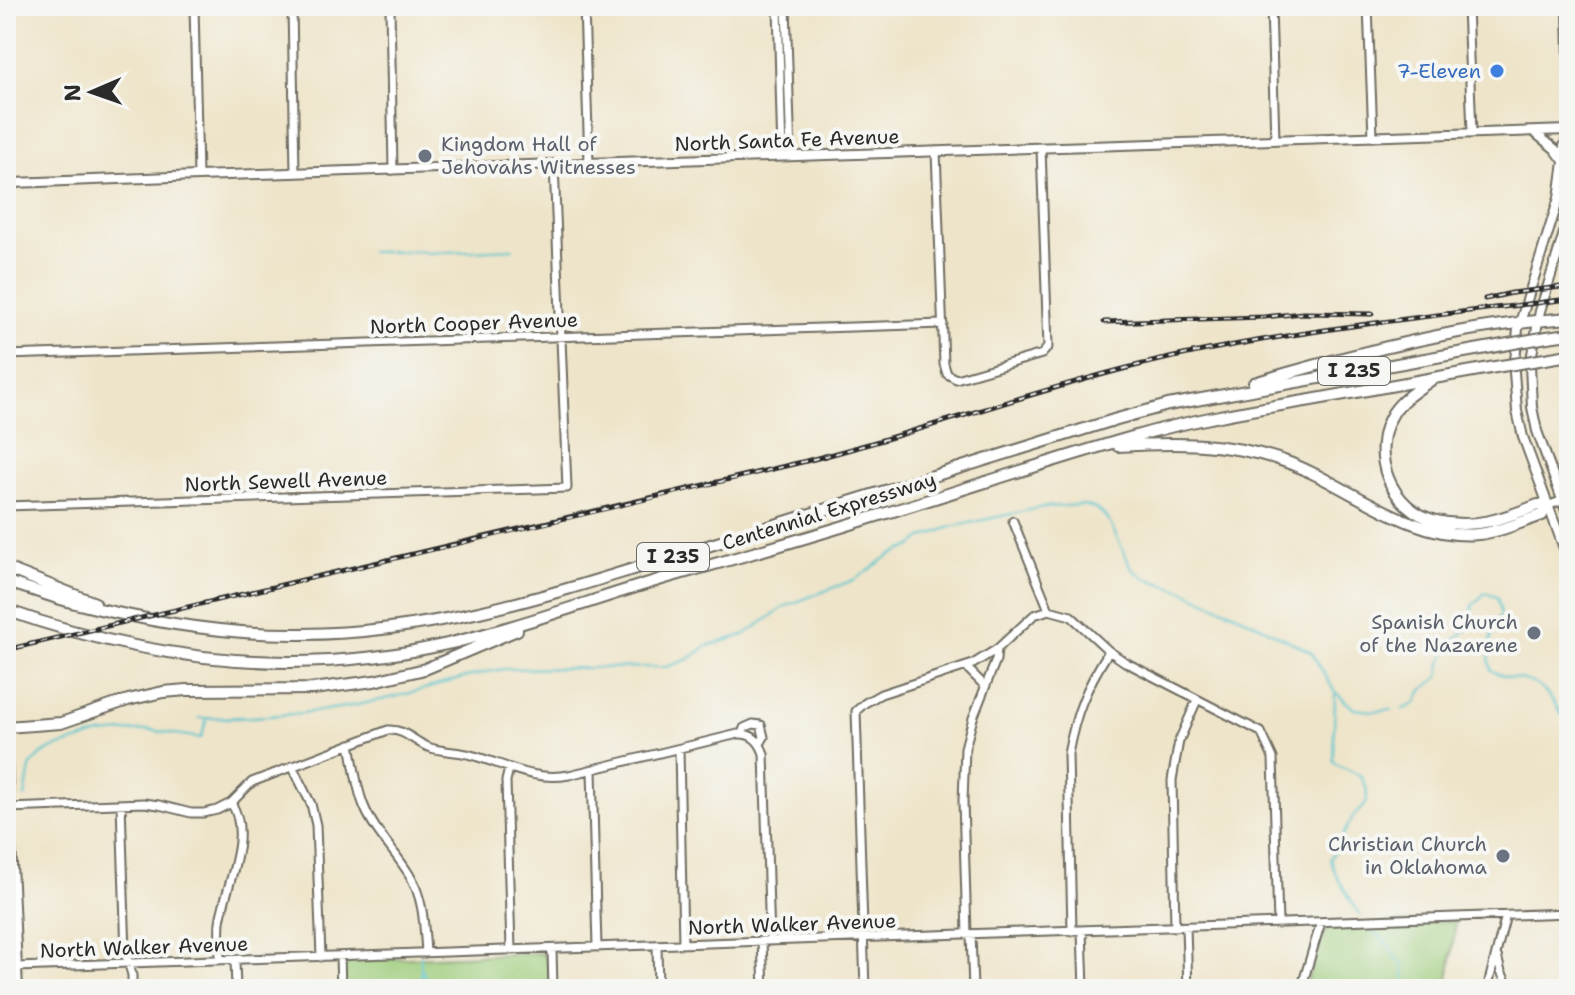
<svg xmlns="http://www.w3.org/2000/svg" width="1575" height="995" font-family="'Shantell Sans',sans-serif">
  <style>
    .green { fill: #9dcc7a; stroke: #647c52; stroke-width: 2 }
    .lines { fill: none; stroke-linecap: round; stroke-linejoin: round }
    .stream { stroke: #57c4cf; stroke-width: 2 }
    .minor-casing { stroke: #6f6c62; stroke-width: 11 }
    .major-casing { stroke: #6f6c62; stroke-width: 12 }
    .highway-casing { stroke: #6f6c62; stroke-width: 14 }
    .minor { stroke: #fff; stroke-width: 7 }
    .major { stroke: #fff; stroke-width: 8 }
    .highway { stroke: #fff; stroke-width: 10 }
    .rail-casing { stroke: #2b2b2b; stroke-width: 5 }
    .rail { stroke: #f6f6f2; stroke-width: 2; stroke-dasharray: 6; stroke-linecap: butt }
    .highway-bridge-casing { stroke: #6f6c62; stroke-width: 14; stroke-linecap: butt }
    .highway-bridge { stroke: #fff; stroke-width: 10 }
    .shop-dot { fill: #3f7fe0; stroke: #f6f6f2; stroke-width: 3 }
    .worship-dot { fill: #6b7280; stroke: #f6f6f2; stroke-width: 3 }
    .labels { text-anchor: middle; stroke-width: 8; stroke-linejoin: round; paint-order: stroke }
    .shield { fill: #f6f6f2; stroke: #686867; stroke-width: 2 }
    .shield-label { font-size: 18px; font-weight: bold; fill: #2b2b2b }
    .shop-label { font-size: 20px; fill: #366cbe; stroke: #f6f6f2; text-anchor: end }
    .street-label { font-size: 20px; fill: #2b2b2b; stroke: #f6f6f2 }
    .worship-label { font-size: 20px; fill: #5b616d; stroke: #f6f6f2; text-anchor: end }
  </style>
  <rect width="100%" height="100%" fill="#f6f6f2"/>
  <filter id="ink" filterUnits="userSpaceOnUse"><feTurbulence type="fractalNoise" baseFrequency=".0125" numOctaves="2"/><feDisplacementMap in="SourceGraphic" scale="16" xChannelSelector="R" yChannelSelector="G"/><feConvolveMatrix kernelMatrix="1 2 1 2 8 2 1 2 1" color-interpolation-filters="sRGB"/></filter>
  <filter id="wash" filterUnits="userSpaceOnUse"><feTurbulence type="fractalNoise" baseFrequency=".006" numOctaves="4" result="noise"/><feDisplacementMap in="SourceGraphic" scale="32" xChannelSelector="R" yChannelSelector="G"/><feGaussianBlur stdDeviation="1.8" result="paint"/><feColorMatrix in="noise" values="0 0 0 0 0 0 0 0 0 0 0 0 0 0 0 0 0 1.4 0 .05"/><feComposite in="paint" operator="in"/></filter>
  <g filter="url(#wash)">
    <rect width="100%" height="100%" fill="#eee4c9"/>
    <path class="green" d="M1456 921 1447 989H1304L1327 927 1332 925Z
      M540 953C552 959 548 977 549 989H345C345 979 341 964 352 960Z"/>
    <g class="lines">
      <path class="stream" d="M370 252 424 251 426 253 513 249
        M1335 694 1333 760 1336 764 1361 776 1367 790V800L1364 807 1354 815 1330 859 1337 877 1360 915
        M1402 709 1409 707 1416 703 1422 690 1439 677 1441 663 1453 641 1471 626 1473 605 1485 593 1497 597 1501 613 1491 638 1489 659 1491 670C1501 677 1511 677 1523 680 1540 683 1553 699 1561 714L1569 716
        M199 718C273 719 343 711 414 692 445 684 473 673 505 669L666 667 689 659 707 646 744 635 786 606 856 579 890 555 912 546 922 538 951 527 1043 507 1084 505 1094 508 1103 514 1110 523 1132 569 1145 578 1184 591 1242 617 1311 652 1335 692 1354 709 1373 711 1392 710
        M25 797 30 767 40 755 53 748 100 734 149 730 201 738 207 718
        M1368 927 1386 942 1397 960 1403 963 1405 981 1408 989
        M421 955V978
        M422 969 425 976 430 981
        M433 983 436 989"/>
    </g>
  </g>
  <g filter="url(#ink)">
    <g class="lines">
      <defs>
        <path id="minor" d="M194 6 198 176
          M292 6 295 173
          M390 6 393 170
          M584 6 589 163
          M778 6 782 156
          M786 6 791 156
          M1271 6 1275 140
          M1368 6 1373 137
          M1467 6 1472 133
          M936 151 944 364 947 374 956 379 1042 354 1048 347 1041 148
          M6 355 943 324
          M6 506 567 488 554 164
          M1547 506 1569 498
          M1013 521 1049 610
          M966 667 985 686
          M742 734 744 728 753 724 761 725 764 737 760 744
          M350 744C354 764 356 787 364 806 374 831 395 851 409 874 424 899 424 925 426 953
          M679 749 683 944
          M292 766 311 804 316 825 321 957
          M509 768 506 781 511 950
          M592 770 597 947
          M121 804 126 954 132 975V989
          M8 808 144 803 159 805 191 813H204L217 810 231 803 252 782 388 730C405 729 413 741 428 747 441 752 457 751 471 755 505 764 533 782 569 775L738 734C752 733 760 741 764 754L770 941
          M1175 927 1172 780 1179 741 1197 700
          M1186 927 1188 989
          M1072 931 1068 754C1076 711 1086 688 1109 651
          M1082 931 1084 989
          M971 934 973 989
          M967 935 963 801 965 748 973 718 996 660 997 649
          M762 941 764 989
          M657 945 658 989
          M552 949 553 989
          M340 956 341 989
          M1497 956 1501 972 1510 989
          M220 960C220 947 219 934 220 922 225 887 253 835 231 803
          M235 960 236 989
          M16 967 1569 913
          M865 989 856 711 865 703 881 694 973 664 997 649 1034 615 1049 610 1071 616 1109 651 1125 662 1261 732 1273 758 1278 924
          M1301 989 1321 922
          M1487 989 1506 915
          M1494 989H1508"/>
        <path id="major" d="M1568 6 1569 61
          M1534 132 1555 149 1564 161
          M1569 134 1564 146V162L1559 198 1518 329 1514 372 1517 411 1523 437 1569 562
          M6 185 13 183 198 176 1569 130
          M1569 217 1540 311 1530 365 1532 407 1537 431 1569 519
          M6 740 18 989"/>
        <path id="highway" d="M1547 337 1569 334
          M1545 359 1569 355
          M1254 383C1321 363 1389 345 1458 332 1495 325 1532 321 1569 318
          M1118 446C1173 442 1227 442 1281 460 1344 481 1410 541 1478 534 1500 532 1521 522 1542 515L1547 506 1538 505C1505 518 1473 530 1437 521 1390 510 1368 453 1393 413 1402 399 1417 390 1431 380
          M6 568 95 603
          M6 582C29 588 52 597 75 603 149 622 226 635 302 634 441 634 570 588 701 548 840 505 978 462 1117 419L1168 405 1503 345
          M6 610C150 661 297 679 447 644 520 627 591 600 662 579 732 559 801 540 870 518 957 492 1042 463 1129 438 1189 420 1250 410 1311 400 1374 389 1438 377 1501 366
          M6 727 61 723 128 700 163 692 187 690 313 689 374 681 425 669 517 630"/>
      </defs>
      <use href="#minor" class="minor-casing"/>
      <use href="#major" class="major-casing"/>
      <use href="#highway" class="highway-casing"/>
      <use href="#minor" class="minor"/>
      <use href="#major" class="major"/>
      <use href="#highway" class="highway"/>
      <defs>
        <path id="rail" d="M1485 299 1512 293 1569 286
          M1104 322 1264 317 1303 313 1372 314
          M6 650C270 587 535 527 798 463 913 435 1024 393 1139 365 1280 331 1425 317 1569 299"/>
      </defs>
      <use href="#rail" class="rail-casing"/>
      <use href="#rail" class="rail"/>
      <defs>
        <path id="highway-bridge" d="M1503 345 1547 337
          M1501 366 1545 359"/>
      </defs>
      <use href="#highway-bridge" class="highway-bridge-casing"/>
      <use href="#highway-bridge" class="highway-bridge"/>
    </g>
  </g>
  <circle class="shop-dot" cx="1497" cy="71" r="8"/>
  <g class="worship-dot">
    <circle cx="425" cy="156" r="8"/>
    <circle cx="1534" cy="633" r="8"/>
    <circle cx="1503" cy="856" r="8"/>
  </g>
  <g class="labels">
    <g class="shield">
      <rect x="1318" y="357" width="72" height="28" rx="6"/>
      <rect x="637" y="543" width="72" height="28" rx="6"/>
    </g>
    <g class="shield-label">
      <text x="1354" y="377">I 235</text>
      <text x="673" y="563">I 235</text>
    </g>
    <g class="shop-label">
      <text x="1481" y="78">7-Eleven</text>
    </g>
    <g class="street-label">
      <text transform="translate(787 140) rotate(-2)" y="7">North Santa Fe Avenue</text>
      <text transform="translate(474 323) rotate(-2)" y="7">North Cooper Avenue</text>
      <text transform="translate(286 481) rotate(-2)" y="7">North Sewell Avenue</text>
      <text transform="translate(829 511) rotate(-17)" y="7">Centennial Expressway</text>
      <text transform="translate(792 924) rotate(-2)" y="7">North Walker Avenue</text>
      <text transform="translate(144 947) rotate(-2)" y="7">North Walker Avenue</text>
    </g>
    <g class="worship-label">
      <text x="441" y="151" text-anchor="start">Kingdom Hall of<tspan x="441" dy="23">Jehovahs Witnesses</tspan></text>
      <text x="1518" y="629">Spanish Church<tspan x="1518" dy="23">of the Nazarene</tspan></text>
      <text x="1487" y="851">Christian Church<tspan x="1487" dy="23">in Oklahoma</tspan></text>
    </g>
  </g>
  <rect width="1575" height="995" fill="none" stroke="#f6f6f2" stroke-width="32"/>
  <g transform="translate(92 92) rotate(268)" stroke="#f6f6f2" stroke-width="6" paint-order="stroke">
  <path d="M0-6L14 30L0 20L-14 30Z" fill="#2b2b2b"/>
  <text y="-12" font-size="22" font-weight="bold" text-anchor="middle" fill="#2b2b2b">N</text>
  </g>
</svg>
